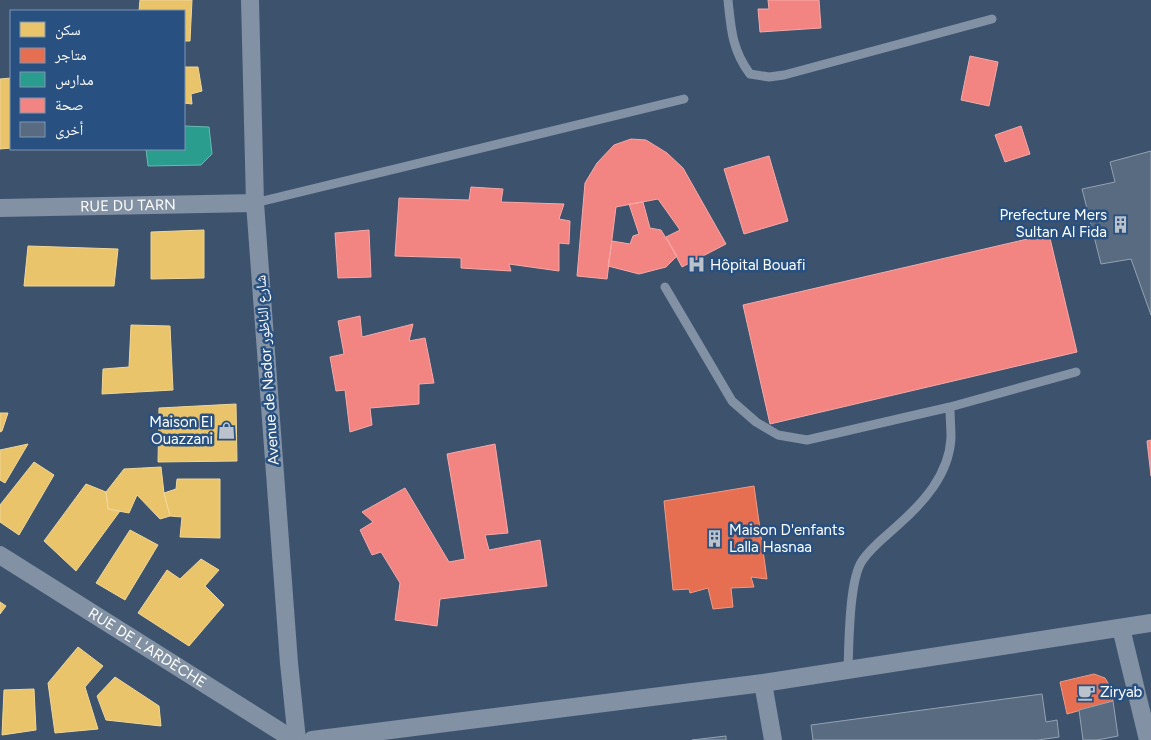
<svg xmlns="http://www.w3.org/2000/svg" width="1151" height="740" font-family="Figtree,'Noto Naskh Arabic',sans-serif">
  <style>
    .homes { fill: #e9c46a; stroke: #f0d697 }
    .shops { fill: #e76f51; stroke: #ee9a85 }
    .schools { fill: #2a9d8f; stroke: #6abab1 }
    .health { fill: #f28482; stroke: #f6a9a8 }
    .building { fill: #596b80; stroke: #95a2b2 }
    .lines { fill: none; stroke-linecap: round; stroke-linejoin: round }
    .service { stroke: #8291a3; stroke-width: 9 }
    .minor { stroke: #8291a3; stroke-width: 18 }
    .labels { text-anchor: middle; stroke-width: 5; stroke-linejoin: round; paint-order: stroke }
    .street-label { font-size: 15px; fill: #fff; stroke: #285081 }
    .poi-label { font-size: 15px; fill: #fff; stroke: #285081; text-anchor: start }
  </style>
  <rect width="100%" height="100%" fill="#3c526d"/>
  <path class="homes" d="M140 0H192L190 41H184V11H139Z
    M184 67H198L202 91 191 94 192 104 184 103Z
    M11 78V148L0 149V79Z
    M204 230V278L151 279V232Z
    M28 246 118 249 114 286H24Z
    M131 325 170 326 173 390 102 394 103 369 129 367Z
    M236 404 237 461 158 462 159 408Z
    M0 413H8L2 431 0 432Z
    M28 444 5 483 0 480V450Z
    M34 462 54 475 19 535 0 522V505Z
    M161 467 164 493 170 516 160 519 137 495 129 513 108 509 106 492 124 469Z
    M177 479H220V538L180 537 182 517 170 516 164 493 176 489Z
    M86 484 106 492 108 509 120 511 76 571 44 541Z
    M130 530 158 545 125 600 96 583Z
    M201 559 219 570 205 586 224 605 189 646 138 613 167 570 180 579Z
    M0 602 6 606 0 614Z
    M78 647 103 666 85 687 98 729 55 733 48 683Z
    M115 677 159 706 161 726 106 720 97 696Z
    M34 689 36 730 2 735 4 690Z"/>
  <path class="shops" d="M754 486 767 579 751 577 754 587 731 588 733 607 713 609 708 588 690 593 689 589 673 590 664 501Z
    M1094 674 1105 678 1111 688 1113 701 1067 714 1060 682Z"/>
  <path class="schools" d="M184 126 209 127 212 154 201 165 148 166 146 149H184Z"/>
  <path class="health" d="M768 0H819L821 28 760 32 758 9H769Z
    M970 56 998 62 989 106 961 100Z
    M1021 126 1030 154 1005 162 995 135Z
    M631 139 646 140 667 153 683 168 726 244 682 267 666 237 680 230 658 199 616 207 607 279 577 276 585 183 597 163 614 145Z
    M769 156 788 221 744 234 724 169Z
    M471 187 503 189 501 202 564 204 559 219 570 221 569 244 559 243V271L509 264 511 271 461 268V258L395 256 399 198 469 200Z
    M643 202 650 228 661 230 677 256 666 267 639 274 608 266 612 241 630 244 633 236 639 234 629 204Z
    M369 230 371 277 338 278 335 233Z
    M1049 234 1077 352 770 424 743 305Z
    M360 316 362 337 413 324 409 341 425 338 434 383 419 384V404L370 408 372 425 350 432 345 390 336 391 330 357 344 354 338 321Z
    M1151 440V476L1147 441Z
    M495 444 508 533 485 535 489 550 540 540 547 586 440 599 437 626 395 620 400 583 381 552 372 555 360 530 373 522 362 512 405 488 449 562 465 559 447 454Z"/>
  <path class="building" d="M1151 151V315L1131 259 1101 264 1082 189 1115 182 1110 162Z
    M1042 694 1046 722 1057 720 1059 737 1038 740H813L811 725Z
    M1113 701 1118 736 1097 740H1083L1079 710Z
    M726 736V740H692Z"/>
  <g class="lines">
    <path class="service" d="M728 0C731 29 732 50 750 74L769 77 784 75 992 19
      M255 203 684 99
      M665 287 732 401 756 422 778 435 807 440 950 407 1076 372
      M848 669C849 644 849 580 862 561 871 547 885 537 897 526 923 503 949 475 951 438 951 428 950 418 950 407"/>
    <g class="minor">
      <path d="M250 0 255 203 289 663 297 740"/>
      <path id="s1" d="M0 208 255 203"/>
      <path id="s2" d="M0 555 294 740"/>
      <path d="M1121 628 1148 740"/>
      <path d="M763 683 773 740"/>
      <path d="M312 740 763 683 1151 623"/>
    </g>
  </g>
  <defs>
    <symbol id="building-bare" viewBox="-9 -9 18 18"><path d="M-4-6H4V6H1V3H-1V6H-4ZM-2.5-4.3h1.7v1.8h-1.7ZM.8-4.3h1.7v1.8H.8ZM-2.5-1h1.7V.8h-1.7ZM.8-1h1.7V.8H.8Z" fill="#bbc2cc" stroke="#285081" stroke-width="2.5" paint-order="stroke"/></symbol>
    <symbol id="hospital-bare" viewBox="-9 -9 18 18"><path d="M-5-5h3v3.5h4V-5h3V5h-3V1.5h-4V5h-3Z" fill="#bbc2cc" stroke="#285081" stroke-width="2.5" paint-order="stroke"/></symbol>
    <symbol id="shop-bare" viewBox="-9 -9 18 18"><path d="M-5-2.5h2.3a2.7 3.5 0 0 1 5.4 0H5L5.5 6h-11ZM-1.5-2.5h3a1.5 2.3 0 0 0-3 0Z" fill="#bbc2cc" stroke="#285081" stroke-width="2.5" paint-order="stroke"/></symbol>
    <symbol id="cafe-bare" viewBox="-9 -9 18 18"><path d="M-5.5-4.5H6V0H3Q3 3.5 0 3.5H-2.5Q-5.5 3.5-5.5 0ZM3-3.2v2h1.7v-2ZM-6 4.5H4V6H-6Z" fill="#bbc2cc" stroke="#285081" stroke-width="2.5" paint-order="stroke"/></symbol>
  </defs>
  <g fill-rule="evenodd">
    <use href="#building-bare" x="1108" y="212" width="25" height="25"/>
    <use href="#hospital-bare" x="684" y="252" width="25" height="25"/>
    <use href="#shop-bare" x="214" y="418" width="25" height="25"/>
    <use href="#building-bare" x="702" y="526" width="25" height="25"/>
    <use href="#cafe-bare" x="1074" y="680" width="25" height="25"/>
  </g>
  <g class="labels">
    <g class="street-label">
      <text dy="5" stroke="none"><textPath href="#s1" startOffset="128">RUE DU TARN</textPath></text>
      <text transform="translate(267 370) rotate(-94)" y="5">Avenue de Nador شارع الناظور</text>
      <text dy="5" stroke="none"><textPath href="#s2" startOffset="174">RUE DE L'ARDÈCHE</textPath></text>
    </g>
    <g class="poi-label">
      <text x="1107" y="220" text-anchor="end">Prefecture Mers<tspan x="1107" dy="17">Sultan Al Fida</tspan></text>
      <text x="710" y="270">Hôpital Bouafi</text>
      <text x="213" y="427" text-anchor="end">Maison El<tspan x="213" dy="17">Ouazzani</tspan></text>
      <text x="729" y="535">Maison D'enfants<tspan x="729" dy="17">Lalla Hasnaa</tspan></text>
      <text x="1100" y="697">Ziryab</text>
    </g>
  </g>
  <rect x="10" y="10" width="175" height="140" fill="#285081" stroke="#7e96b3"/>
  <rect x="20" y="22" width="25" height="15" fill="#e9c46a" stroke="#7e96b3"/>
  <text x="55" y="35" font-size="15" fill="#ffffff">سكن</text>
  <rect x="20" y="48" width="25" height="15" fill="#e76f51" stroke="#7e96b3"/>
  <text x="55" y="60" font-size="15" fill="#ffffff">متاجر</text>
  <rect x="20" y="72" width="25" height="15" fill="#2a9d8f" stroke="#7e96b3"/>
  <text x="55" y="85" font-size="15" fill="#ffffff">مدارس</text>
  <rect x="20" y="98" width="25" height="15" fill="#f28482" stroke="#7e96b3"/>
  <text x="55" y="110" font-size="15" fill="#ffffff">صحة</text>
  <rect x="20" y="122" width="25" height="15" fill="#596b80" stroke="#7e96b3"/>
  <text x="55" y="135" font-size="15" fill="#ffffff">أخرى</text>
</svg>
